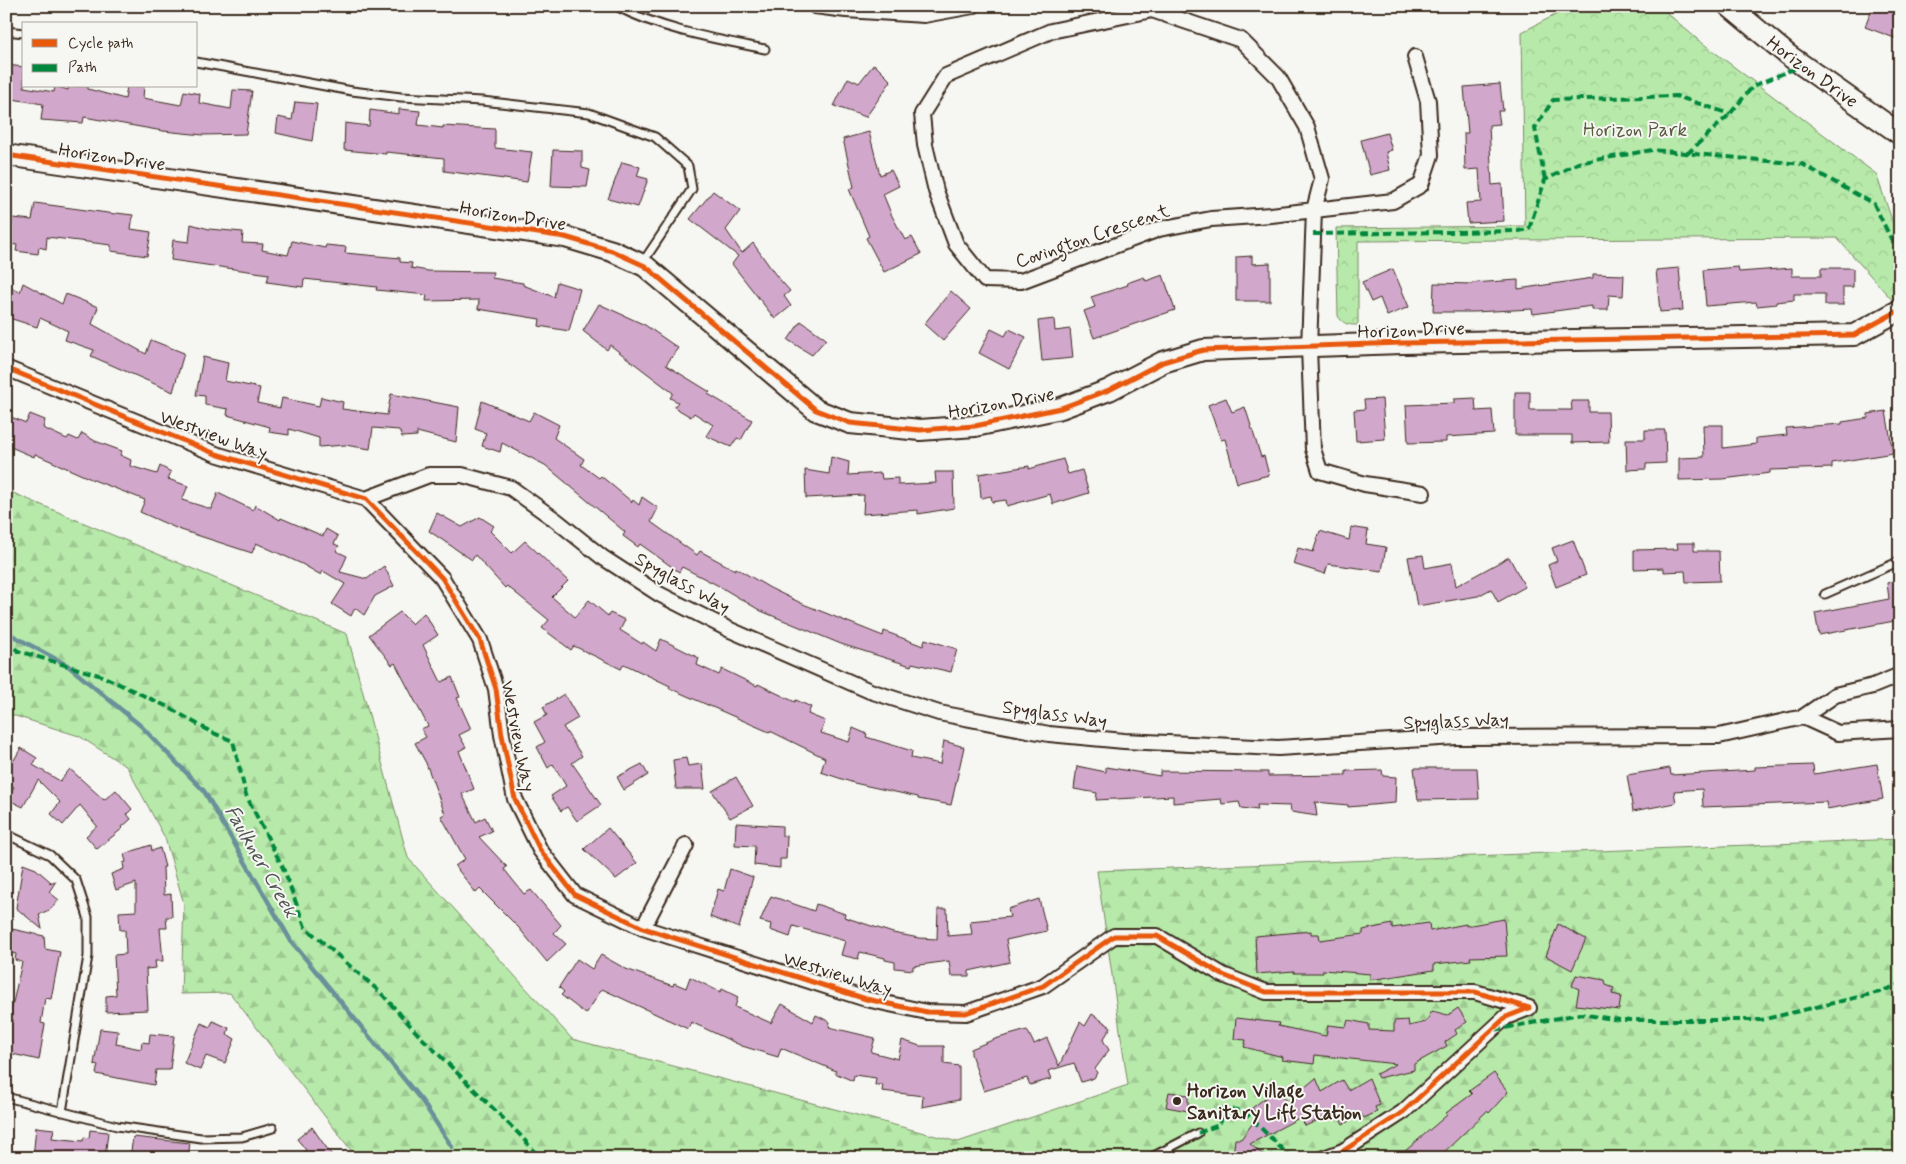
<svg xmlns="http://www.w3.org/2000/svg" width="1906" height="1164" font-family="Mynerve,sans-serif">
  <style>
    .forest { fill: url(#forest-firs); stroke: #798a64 }
    .park { fill: url(#park-crowns); stroke: #798a64 }
    .lines { fill: none; stroke-linecap: round; stroke-linejoin: round }
    .stream { stroke: #6b909a; stroke-width: 4.5 }
    .building { fill: #d1a7cc; stroke: #3b2a1e }
    .lane-casing { stroke: #3b2a1e; stroke-width: 11 }
    .street-casing { stroke: #3b2a1e; stroke-width: 18 }
    .secondary-casing { stroke: #3b2a1e; stroke-width: 24 }
    .lane { stroke: #f6f6f2; stroke-width: 7 }
    .street { stroke: #f6f6f2; stroke-width: 14 }
    .secondary { stroke: #f6f6f2; stroke-width: 20 }
    .quiet { stroke: #00873e; stroke-width: 4; stroke-dasharray: 8 4; stroke-linecap: butt }
    .cycleway-casing { stroke: #f6f6f2; stroke-width: 8 }
    .cycleway { stroke: #e8590c; stroke-width: 5 }
    .poi-dot { fill: #3b2a1e; stroke: #f6f6f2; stroke-width: 2 }
    .labels { text-anchor: middle; stroke-width: 4; stroke-linejoin: round; paint-order: stroke }
    .street-label { font-size: 19px; fill: #3b2a1e; stroke: #f6f6f2 }
    .park-label { font-size: 19px; fill: #5a5a41; stroke: #f6f6f2 }
    .poi-label { font-size: 19px; font-weight: bold; fill: #3b2a1e; stroke: #f6f6f2; text-anchor: start }
    .water-label { font-size: 20px; font-style: italic; fill: #4f5452; stroke: #f6f6f2 }
  </style>
  <defs>
    <pattern id="forest-firs" width="22" height="20" patternUnits="userSpaceOnUse" patternTransform="scale(1.25)"><rect width="22" height="20" fill="#b7eaaa"/><path d="M5 1l3.5 6h-7zM16 11l3.5 6h-7z" fill="#9ec992"/></pattern>
    <pattern id="park-crowns" width="20" height="18" patternUnits="userSpaceOnUse" patternTransform="scale(1.25)"><rect width="20" height="18" fill="#b7eaaa"/><path d="M2 6a3 3 0 1 1 6 0M12 15a3 3 0 1 1 6 0" fill="none" stroke="#9ec992"/></pattern>
  </defs>
  <rect width="100%" height="100%" fill="#f6f6f2"/>
  <filter id="ink" filterUnits="userSpaceOnUse"><feTurbulence type="fractalNoise" baseFrequency=".02" numOctaves="2"/><feDisplacementMap in="SourceGraphic" scale="10" xChannelSelector="R" yChannelSelector="G"/><feConvolveMatrix kernelMatrix="1 2 1 2 8 2 1 2 1" color-interpolation-filters="sRGB"/></filter>
  <g filter="url(#ink)">
    <path class="forest" d="M6 490 347 634 408 858 572 1039 958 1142 1128 1085 1097 871 1900 839V1158H357L230 993 181 994 184 904 165 838 127 767 79 736 6 713Z"/>
    <path class="park" d="M1573 6H1659L1697 39 1876 174 1900 243V272L1893 301 1837 238 1358 241V325C1349 325 1344 325 1338 316L1336 228 1525 226 1522 32Z"/>
    <g class="lines">
      <path class="stream" d="M6 632 67 665 141 726 204 791 291 941 422 1101 452 1147"/>
    </g>
    <path class="building" d="M1873 6H1881L1900 13V40L1865 27Z
      M874 64 891 81 866 117 834 106 848 78 859 83Z
      M6 65 24 67V87L54 92 55 86 68 90 69 86H88V89L125 99 127 86H144L143 98 181 105 184 91 200 94 199 103 231 109 233 90 252 91 246 134 203 135 163 131 84 117 83 123 41 120 43 104 6 98Z
      M1500 84 1503 111H1498L1500 124 1489 125 1492 185 1502 184 1504 221 1468 223 1466 203 1481 202 1479 169 1465 170 1464 133H1468L1464 87Z
      M295 102 317 104 312 141 276 133 278 117 292 120Z
      M399 109 420 111 418 125 443 128V126L495 129V148L532 152 527 182 444 171V158L386 152V154L344 150 345 123 369 126 370 110 399 114Z
      M869 132 880 175 891 170 899 186 883 194 892 216 905 240 912 237 921 254 884 272 866 238 869 236 849 189 854 187 843 139Z
      M1387 133 1392 150 1386 152 1390 170 1370 175 1361 140Z
      M553 150 582 151V168L590 170 587 187 551 186Z
      M622 162 640 167 637 176 648 179 638 207 608 199Z
      M713 191 740 211 726 230 742 253 753 243 775 274 790 291 784 296 791 306 775 319 732 264 738 256 690 219Z
      M35 203 115 214 116 213 133 215 131 229 151 232 147 256 111 251V245L47 237 46 249 39 247 38 254 16 251 17 245 9 244 13 218 32 220Z
      M191 224 209 229 243 232 242 243 263 244 262 250 288 255 292 241 325 248 326 245 346 247 345 253 400 258V262L412 263 411 268 428 271 493 272 492 278 523 283V285L554 297 557 282 580 289 569 331 539 326 540 319 478 309 479 300 426 301 427 295 376 290 377 287 304 279 303 287 267 282 269 274 171 260 173 240 189 242Z
      M1252 256V264L1270 263V301H1236V257Z
      M1738 267 1739 272 1792 268V276H1821V268H1853V287H1843V305H1825V294H1794V300L1776 302 1777 304 1757 306 1756 302 1706 306 1703 270Z
      M1679 268 1683 310 1660 312 1656 270Z
      M1393 269 1409 307 1387 316 1380 298 1371 302 1362 282Z
      M1593 274 1624 275 1623 296 1609 295 1608 310H1592V306L1533 314 1532 309 1474 312H1433L1434 283 1472 284V283L1518 280V289L1593 278Z
      M1163 275 1175 310 1094 338 1084 311 1095 307 1091 297 1128 285 1127 283 1144 277 1146 281Z
      M23 283 62 304 66 294 98 307 92 324 146 354 151 340 184 353 173 392 91 356 94 350 65 340 68 331 40 318 37 327 6 317V285L20 292Z
      M951 291 971 309 943 341 924 324Z
      M599 304 645 325 678 348 666 365 710 392 708 394 752 420 741 440 737 438 731 447 706 436 713 425 694 413 691 417 674 407 678 402 670 398 673 393 610 345 607 350 583 331Z
      M1054 319 1055 331 1070 329 1073 358 1042 361 1038 321Z
      M801 321 826 339 812 355 788 340Z
      M991 329 1005 336 1009 329 1026 337 1009 369 979 353Z
      M203 357 228 363 225 381 260 388 257 403 280 408 282 398 319 406 321 397 343 402 342 409 387 415 391 394 459 407 456 442 417 432V436L402 437 399 430 373 428 370 449 345 445 319 447V438L289 429V435L269 432 270 427 227 415 228 409 205 405V396L196 395Z
      M1515 392H1530V410H1572L1571 401H1589V412H1608L1609 442 1572 443V435H1515Z
      M1226 398 1232 412 1245 407 1261 457 1264 456 1269 475 1237 483 1225 439 1221 440 1208 405Z
      M1475 398 1476 411 1492 410 1494 434 1446 437V442L1408 443 1406 405 1454 403V399Z
      M1382 399 1385 439 1356 441 1354 410 1365 409 1364 400Z
      M482 401 529 421 534 412 559 425 554 438 584 459 581 465 599 478 601 476 632 502 633 500 639 505 642 497 658 508 651 522 697 555 700 551 735 570 736 568 770 588 803 604 883 636 884 631 923 646 925 639 957 649 951 672 912 663 911 666 841 644 761 611 719 586 682 567 679 572 640 544 638 547 623 536 625 532 545 465 502 443 500 452 482 446 486 433 475 429Z
      M1886 411 1893 453 1832 463V468L1770 470V473L1723 479 1679 480V458L1704 457 1703 425H1723V448L1756 444V438L1787 435 1786 428 1842 424V422L1868 418V414Z
      M30 414 45 420 43 428 67 439 69 436 78 440 82 433 95 441 122 451 120 455 131 460 130 466 157 474 160 466 171 472 168 479 188 486 182 500 211 509 218 493 253 510 255 505 280 520 281 518 323 536 326 529 338 536 334 544 339 546 336 551 347 556 340 572 367 579 384 566 394 586 375 596 364 615 355 608 351 616 332 604 345 584 323 571 321 575 302 564 256 543 252 553 178 529 140 512 145 500 91 479 35 454 34 457 6 445V415L26 423Z
      M1645 430H1665L1666 463 1646 464V469L1627 470 1626 439H1645Z
      M831 457 849 462 848 475 881 473 882 479 898 478V485L936 483 935 472H953L954 508 918 514V510L863 514 864 495 806 498 805 470 829 474Z
      M1063 459 1068 474 1082 470 1089 493 1053 504 1050 494 1007 506 1006 500 992 502 991 496 981 498 979 474 1029 466V469Z
      M437 513 462 527 480 517 494 526 490 531 512 553 525 541 568 581 552 597 575 617 589 600 608 616 610 613 625 620 620 630 642 644 643 642 656 651 661 639 699 658 697 665 719 675 722 669 757 686 758 684 795 702 796 700 811 707 808 714 825 721 821 733 849 742 853 728 867 734 866 737 912 751 911 758 940 764 944 741 964 747 951 805 918 799V797L854 783 821 772 825 758 770 731 769 732 669 688 670 686 624 664 621 669 574 646 571 650 542 628 549 620 507 586 505 588 475 555 472 560 429 531Z
      M1351 527 1368 530 1366 544 1386 547 1382 571 1328 564 1325 574 1293 564 1298 548 1313 552 1320 531 1349 540Z
      M1573 540 1586 575 1556 587 1548 565 1557 561 1552 548Z
      M1677 543H1694V551H1719L1720 581 1686 582 1685 571 1664 572V568L1634 569V550L1678 549Z
      M1423 555 1425 568 1452 563 1456 586 1509 557 1525 587 1498 602 1491 589 1478 596 1417 606 1408 557Z
      M1900 579V620L1819 635 1815 613 1889 599 1887 583Z
      M400 612 412 624 424 613 438 635 423 645 441 682 452 677 460 697 457 698 471 729 459 735 466 747 459 751 474 789 462 794 476 822 485 817 492 831 479 837 507 867 504 869 524 894 531 890 561 925 554 933 566 944 547 962 519 928 480 889 476 893 455 866 465 859 441 816 445 814 426 763 415 743 426 737 421 729 428 726 395 663 392 665 369 635Z
      M564 694 578 718 563 727 582 756 572 763 601 805 577 821 567 807 561 811 551 796 566 786 553 764 548 768 537 747 545 742 534 722 547 715 543 707Z
      M21 748 37 758 33 765 60 781 70 769 104 800 116 790 132 809 127 814 131 819 122 827 123 828 97 849 86 836 97 826 80 805 63 825 51 814 60 802 38 780 23 807 7 799 14 787 9 784 11 781 6 779V765L11 758 14 760Z
      M686 758 688 766 702 764 705 789H676L673 760Z
      M642 764 648 775 624 790 617 777Z
      M1877 764 1883 799 1827 809 1826 802 1703 807 1702 789 1674 791 1676 803 1633 811 1627 775 1670 768 1671 775 1755 770V767L1813 765 1814 774Z
      M1077 766 1106 772V767L1160 776V771L1268 772V776L1346 775V771L1382 770 1383 776 1396 777 1395 803 1348 807V805L1315 802 1317 816 1291 812 1290 806 1257 805 1258 810 1241 808 1239 802 1222 804 1221 799 1173 803V796L1096 800 1097 793 1074 789Z
      M1414 768H1477L1479 799 1418 800Z
      M736 777 753 806 730 818 712 791Z
      M736 823 782 826V836H787L786 859H780V868L754 865 755 846 735 845Z
      M608 828 637 863 616 879 584 849Z
      M151 845 152 851 160 848 165 867H163L164 895 171 894 172 917H166L167 928H160L163 961H155L156 968 146 969 148 1010 106 1012V996L116 995 114 955 126 954 125 930H120L119 912 136 911V883L116 890 111 874 124 869 123 863 126 862 124 854Z
      M23 864 36 869 51 882 49 883 56 881 49 892 59 900 50 910 39 914 42 929 16 908Z
      M730 869 753 877 739 928 710 917 718 889 724 891Z
      M771 896 814 911 816 904 845 914 844 917 893 933 919 938 937 939 938 909H947L948 936 972 934 970 921 1010 917 1008 909 1039 899 1047 931 1006 940 1010 962 969 971V976H951L949 961 913 966V970L895 968V962L885 960V958L860 952 858 959 841 955 845 941 793 926 790 937 770 930 771 924 760 921Z
      M1504 919 1507 956 1470 957 1471 960 1434 964V970L1370 980V974L1323 970V973H1294V971L1257 974 1255 936 1311 931V934H1319L1320 940 1363 934V930L1392 924V928L1429 923 1430 931 1466 924V926Z
      M1558 924 1586 939 1572 970 1546 956Z
      M12 929 44 936 45 949 60 952 51 999 45 998 41 1023 45 1024 39 1060 8 1053 10 1034 6 1033V1016H10L22 962 15 960 16 954 8 952Z
      M601 955 626 969 673 986 674 983 686 988 690 977 720 992 722 989 738 997 735 1007 771 1023 782 1004 813 1022 816 1015 830 1022 829 1027 875 1038 871 1052 898 1059 902 1040 920 1046H944V1064L959 1066V1100L922 1107 923 1096 882 1091 883 1085H875L876 1078 854 1075 853 1081 835 1073 836 1071 781 1048 778 1057 742 1046 691 1022 688 1029 602 989 586 1014 561 995 564 992 559 987 577 959 592 969Z
      M1576 975 1605 980 1606 985 1614 988 1612 994 1621 996 1619 1010 1576 1005 1579 989 1572 986Z
      M1458 1008 1467 1022 1455 1030 1457 1034 1445 1042 1447 1046 1414 1064V1070L1378 1078 1376 1074 1396 1064 1315 1055 1314 1064 1282 1060 1283 1057 1244 1047 1246 1040 1234 1039 1236 1018 1279 1023 1278 1026 1326 1036 1328 1025 1346 1027 1348 1020 1369 1024V1030L1394 1031V1021L1408 1020 1409 1026 1426 1022 1432 1011 1448 1015Z
      M1092 1014 1111 1027 1103 1040 1109 1050 1095 1069 1097 1073 1094 1078 1081 1082 1074 1063 1048 1071 1051 1079 1030 1085 1027 1078 984 1091 971 1054V1049L995 1039 1027 1030 1034 1044 1047 1038 1059 1066 1080 1022 1085 1026Z
      M213 1021 229 1028 227 1034 235 1039 225 1063 206 1056 200 1070 184 1063 201 1023 210 1027Z
      M100 1029 118 1031 116 1044 141 1049 142 1042 149 1043 150 1034 174 1036 170 1070H156L154 1085 96 1074 98 1065 94 1064Z
      M1494 1073 1508 1092 1489 1113 1487 1111 1438 1158H1397L1447 1115 1446 1113 1472 1094 1469 1091Z
      M1316 1078 1322 1092 1342 1080 1348 1090 1369 1078 1380 1105 1375 1107 1377 1112 1364 1118 1362 1115 1343 1124 1337 1112 1305 1126 1301 1117 1250 1144 1267 1158H1234V1152L1229 1155 1234 1148 1235 1139H1241L1258 1116 1252 1108 1278 1088 1287 1102Z
      M1169 1092 1188 1095V1111L1166 1107Z
      M36 1127 54 1129 52 1138 83 1141 84 1137 89 1138 90 1130 108 1132 105 1158H33Z
      M312 1127 323 1143 334 1158H297L306 1150 297 1139Z
      M133 1137 190 1143 188 1158H130Z"/>
    <g class="lines">
      <defs>
        <path id="lane" d="M616 6C662 30 715 39 765 49
          M6 31 24 33
          M196 62 352 91 401 97 482 101 589 113 655 137 688 166 692 189 643 262
          M1825 594 1900 561
          M6 834 50 855 76 880 88 917V956L62 1112
          M6 1095 10 1098 117 1126 201 1138 242 1137 273 1128
          M1150 1158 1198 1133"/>
        <path id="street" d="M815 6 846 10 924 15 973 6
          M1415 57 1428 101 1431 155 1421 185 1393 201 1271 215 1211 219 1159 229 1021 281 985 280 956 244 936 191 925 145 922 114 946 76 1051 31 1152 10 1241 40 1278 77 1307 127 1322 179 1314 210 1309 348 1313 449 1320 471 1365 484 1423 493
          M6 368 216 454 366 499 442 578 480 640 496 689 502 735 515 799 540 850 575 895 643 928 866 999 927 1012 966 1013 1043 986 1114 936H1157L1223 975 1266 992H1475L1529 1008 1506 1017 1403 1112 1343 1151 1324 1158
          M366 499 429 475H462L511 488 557 521 602 557 659 594 728 629 870 691 939 713 1049 734 1124 741 1278 748 1456 737 1719 736 1803 717 1835 695 1873 686 1900 675
          M1803 717 1838 733 1900 729
          M643 928 686 845"/>
        <path id="secondary" d="M1729 6 1788 55 1900 134
          M6 155 565 237 612 251 645 266 816 410 850 423 920 430 975 426 1061 408 1109 390 1163 362 1203 350 1402 343 1854 335 1900 310"/>
      </defs>
      <use href="#lane" class="lane-casing"/>
      <use href="#street" class="street-casing"/>
      <use href="#secondary" class="secondary-casing"/>
      <use href="#lane" class="lane"/>
      <use href="#street" class="street"/>
      <use href="#secondary" class="secondary"/>
      <path class="quiet" d="M1687 154 1730 114 1753 86 1803 65
        M1545 180 1535 128 1553 100 1676 96 1730 114
        M1313 234 1519 231 1529 229 1545 180 1578 163 1652 150 1802 164 1874 204 1900 257
        M6 640 18 651 102 676 168 707 211 732 233 741 246 795 283 868 305 927 380 992 417 1033 520 1135 540 1158
        M1494 1030 1580 1014 1620 1020H1761L1880 992 1900 984
        M1198 1133 1219 1125 1224 1108 1237 1110 1247 1114 1291 1158"/>
      <defs>
        <path id="cycleway" d="M6 155 565 237 612 251 645 266 816 410 850 423 920 430 975 426 1061 408 1109 390 1163 362 1203 350 1402 343 1854 335 1900 310
          M6 368 216 454 366 499 442 578 480 640 496 689 502 735 515 799 540 850 575 895 643 928 866 999 927 1012 966 1013 1043 986 1114 936H1157L1223 975 1266 992H1475L1529 1008 1506 1017 1403 1112 1343 1151 1324 1158"/>
      </defs>
      <use href="#cycleway" class="cycleway-casing"/>
      <use href="#cycleway" class="cycleway"/>
    </g>
  </g>
  <circle class="poi-dot" cx="1177" cy="1101" r="5"/>
  <g class="labels">
    <g class="street-label">
      <text transform="translate(1813 71) rotate(36)" y="7">Horizon Drive</text>
      <text transform="translate(112 156) rotate(8)" y="7">Horizon Drive</text>
      <text transform="translate(513 215) rotate(9)" y="7">Horizon Drive</text>
      <text transform="translate(1092 235) rotate(-19)" y="7">Covington Crescent</text>
      <text transform="translate(1411 329) rotate(-2)" y="7">Horizon Drive</text>
      <text transform="translate(1001 402) rotate(-10)" y="7">Horizon Drive</text>
      <text transform="translate(214 434) rotate(20)" y="7">Westview Way</text>
      <text transform="translate(683 582) rotate(29)" y="7">Spyglass Way</text>
      <text transform="translate(1055 713) rotate(8)" y="7">Spyglass Way</text>
      <text transform="translate(1456 720) rotate(-2)" y="7">Spyglass Way</text>
      <text transform="translate(519 736) rotate(79)" y="7">Westview Way</text>
      <text transform="translate(838 973) rotate(17)" y="7">Westview Way</text>
    </g>
    <g class="park-label">
      <text x="1635" y="136">Horizon Park</text>
    </g>
    <g class="poi-label">
      <text x="1187" y="1097">Horizon Village<tspan x="1187" dy="22">Sanitary Lift Station</tspan></text>
    </g>
    <g class="water-label">
      <text transform="translate(262 861) rotate(60)" y="7">Faulkner Creek</text>
    </g>
  </g>
  <rect width="1906" height="1164" fill="none" stroke="#f6f6f2" stroke-width="25"/>
  <rect x="12" y="12" width="1881" height="1139" fill="none" stroke="#3b2a1e" stroke-width="2" filter="url(#ink)"/>
  <rect x="22" y="22" width="175" height="65" fill="#f6f6f2" stroke="#aba49d"/>
  <rect x="32" y="39" width="25" height="8" fill="#e8590c" stroke="#aba49d"/>
  <text x="68" y="48" font-size="15" fill="#3b2a1e">Cycle path</text>
  <rect x="32" y="64" width="25" height="8" fill="#00873e" stroke="#aba49d"/>
  <text x="68" y="72" font-size="15" fill="#3b2a1e">Path</text>
</svg>
